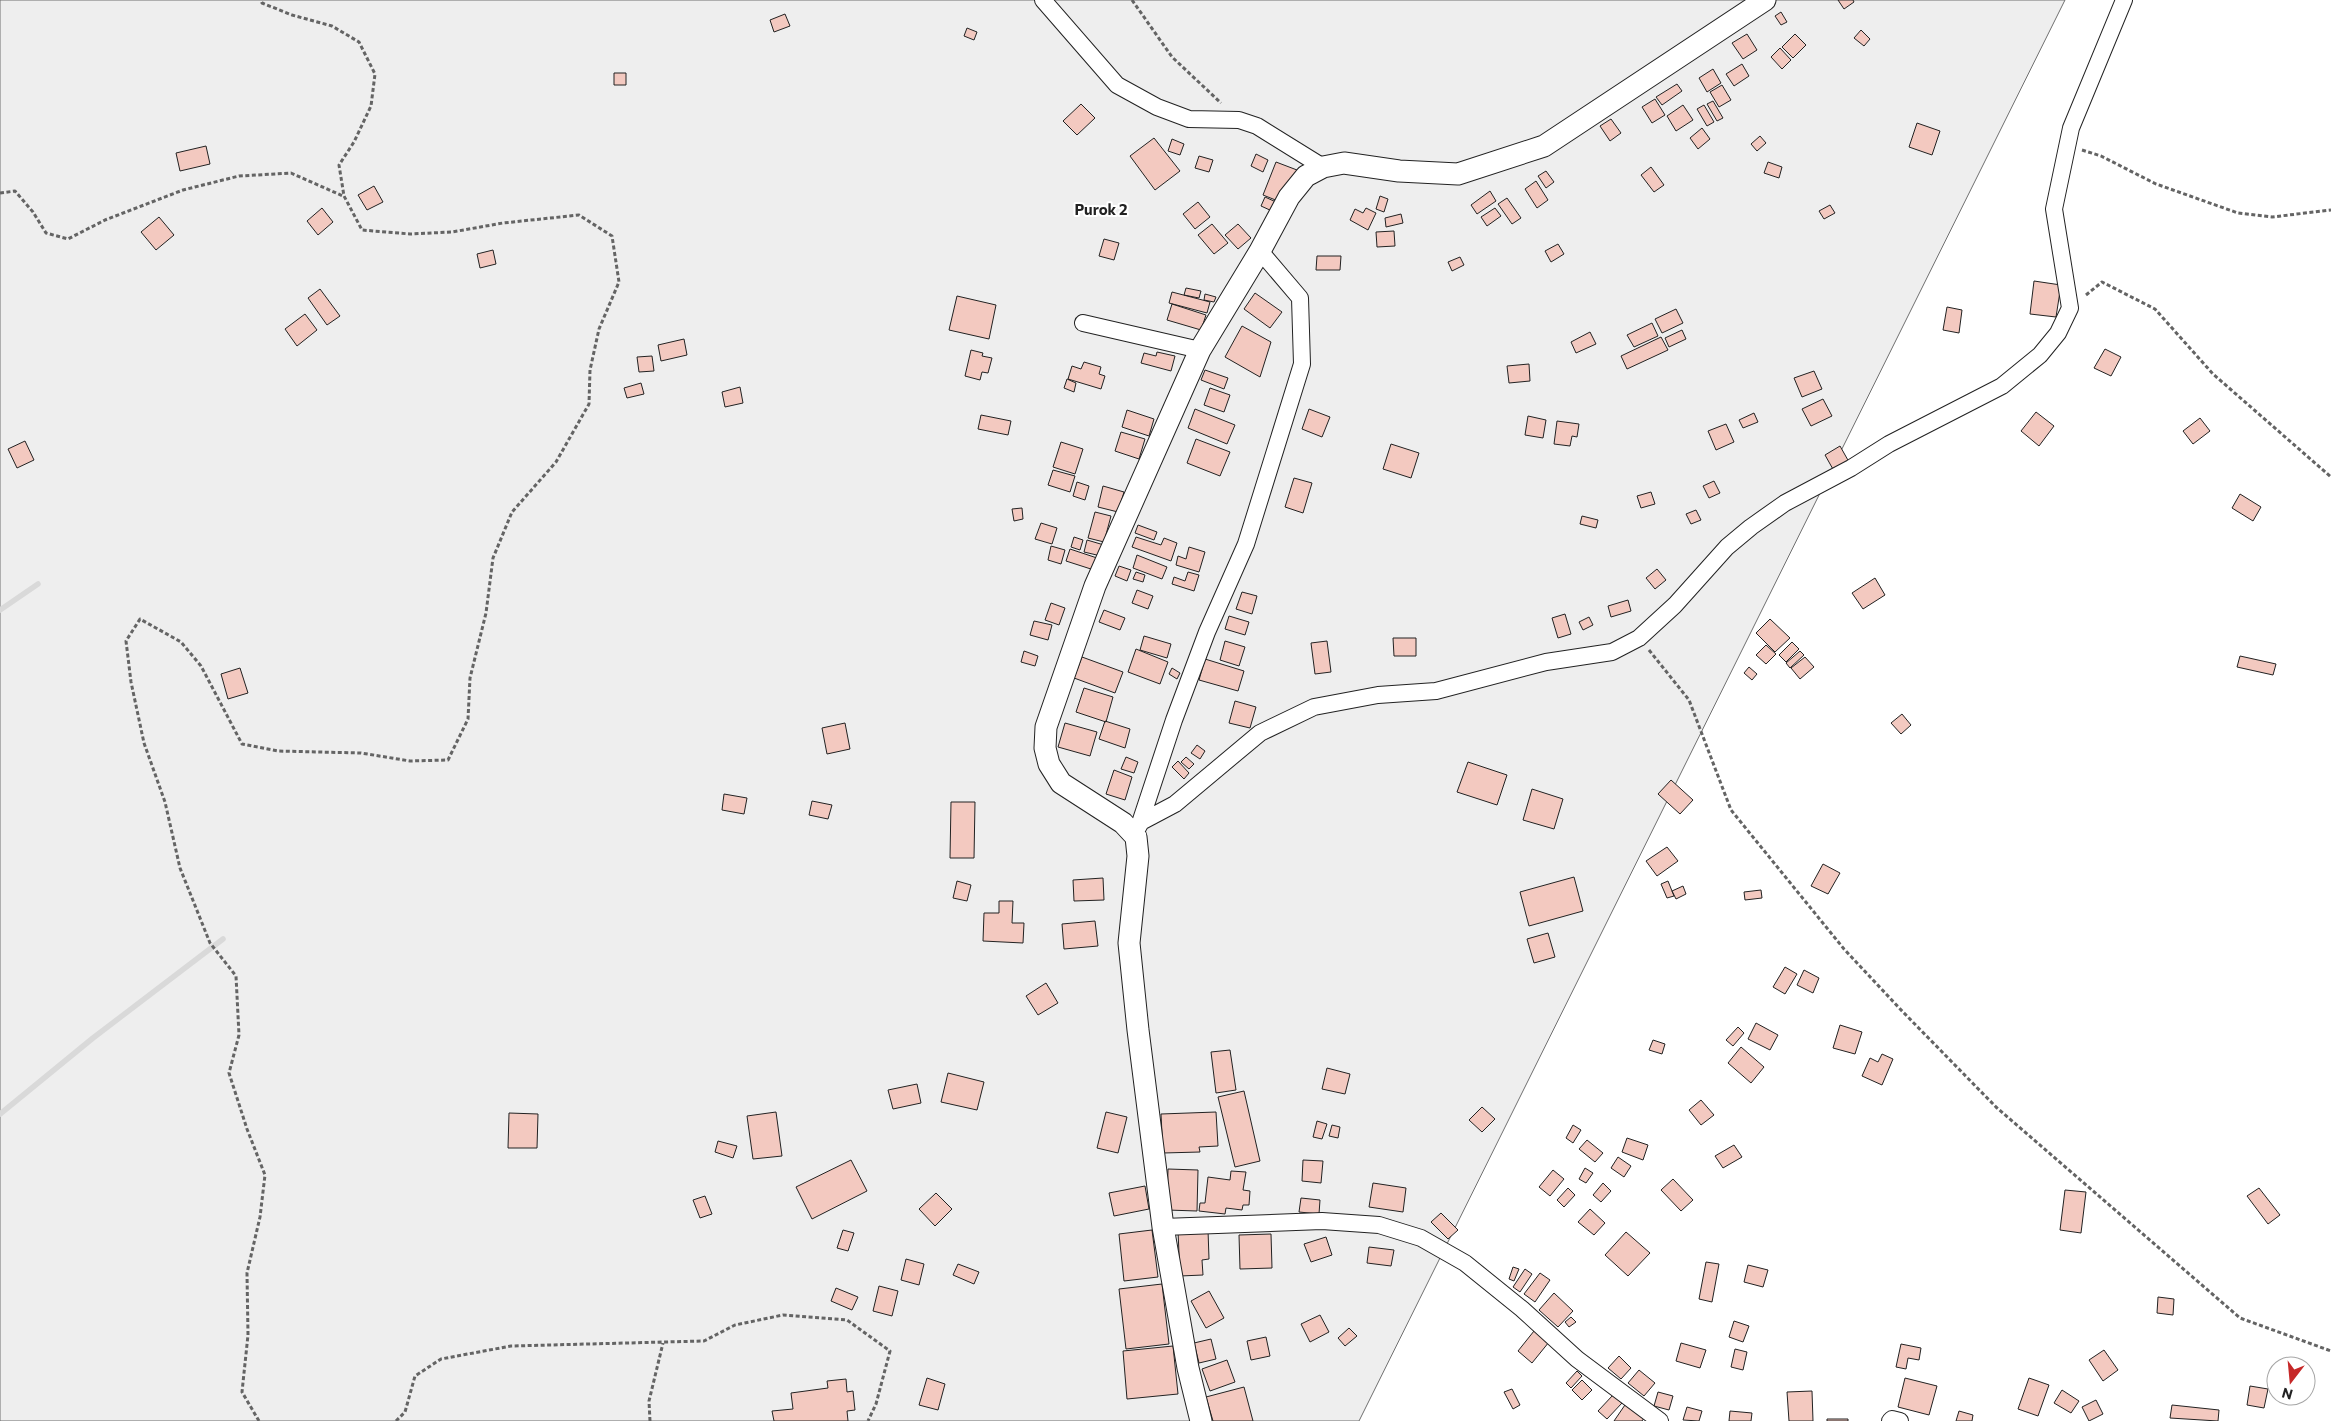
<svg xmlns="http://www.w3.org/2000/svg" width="2331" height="1421" font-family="Commissioner,sans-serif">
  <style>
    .green { fill: #eee; stroke: #6f6f6f }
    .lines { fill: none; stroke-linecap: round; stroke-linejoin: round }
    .stream { stroke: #d9d9d9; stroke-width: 5.5 }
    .building { fill: #f3c9c0; stroke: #222 }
    .minor-casing { stroke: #222; stroke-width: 18 }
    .tertiary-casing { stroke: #222; stroke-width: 23 }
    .path { stroke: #646464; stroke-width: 3; stroke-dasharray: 4 2.5; stroke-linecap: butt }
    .minor { stroke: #fff; stroke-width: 16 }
    .tertiary { stroke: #fff; stroke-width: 21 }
    .labels { text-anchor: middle; stroke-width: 4; stroke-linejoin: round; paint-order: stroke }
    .neighbourhood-label { font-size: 15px; font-weight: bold; fill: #222; stroke: #fff }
  </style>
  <rect width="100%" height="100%" fill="#fff"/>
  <path class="green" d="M0 0H2065L1359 1421H0Z"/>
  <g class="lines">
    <path class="stream" d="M0 610 38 584
      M0 1114 93 1038 223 939"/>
  </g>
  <path class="building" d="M1838 0H1853L1854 2 1844 9Z
    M1781 12 1787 22 1781 25 1775 16Z
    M785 14 790 26 774 32 770 20Z
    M967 28 977 32 974 40 964 36Z
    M1861 30 1870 39 1864 46 1854 38Z
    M1747 34 1757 50 1743 59 1732 43Z
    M1795 34 1806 45 1793 58 1782 47Z
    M1780 48 1791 60 1782 69 1771 57Z
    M1742 64 1749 76 1734 86 1726 74Z
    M1713 69 1721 83 1707 92 1699 78Z
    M614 73H626V85H614Z
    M1677 84 1682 91 1662 105 1656 97Z
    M1722 85 1731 100 1719 107 1710 92Z
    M1655 99 1665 115 1652 123 1642 107Z
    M1713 101 1723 118 1717 121 1707 104Z
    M1081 104 1095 118 1077 135 1063 121Z
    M1683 105 1693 120 1676 131 1667 116Z
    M1704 105 1714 122 1707 126 1697 109Z
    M1611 119 1621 133 1610 141 1600 126Z
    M1917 123 1940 131 1932 155 1909 147Z
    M1702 128 1710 139 1698 149 1690 138Z
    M1760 136 1766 143 1757 151 1751 144Z
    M1154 138 1180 171 1155 190 1130 156Z
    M1172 139 1184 144 1180 155 1168 151Z
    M206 146 210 164 180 171 176 153Z
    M1256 154 1268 160 1263 172 1251 166Z
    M1199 156 1213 160 1209 172 1195 168Z
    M1276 162 1297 170 1283 203 1263 195Z
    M1768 162 1782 167 1779 178 1764 173Z
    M1651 167 1664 185 1654 192 1641 175Z
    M1546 171 1554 182 1546 188 1538 176Z
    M1536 181 1548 200 1537 208 1525 189Z
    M374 186 383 202 367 210 358 195Z
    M1490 191 1496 201 1477 214 1471 205Z
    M1380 196 1388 199 1384 212 1376 209Z
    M1265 197 1276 202 1272 211 1261 206Z
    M1507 198 1521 218 1512 224 1498 204Z
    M1198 202 1210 217 1195 229 1183 214Z
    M1830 205 1835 213 1824 219 1819 211Z
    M322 208 333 222 318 235 307 221Z
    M1366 208 1376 213 1368 230 1350 220 1355 209 1363 213Z
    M1495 208 1501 216 1487 226 1481 217Z
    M1401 214 1403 223 1386 227 1385 218Z
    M159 217 174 235 156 250 141 232Z
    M1212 224 1228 243 1214 254 1198 235Z
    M1238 224 1251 238 1238 249 1225 235Z
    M1394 231 1395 246 1377 247 1376 232Z
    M1104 239 1119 243 1114 260 1099 256Z
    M1558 244 1564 254 1551 262 1545 251Z
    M493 250 496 264 480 268 477 254Z
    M1317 256H1341L1340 270H1316Z
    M1460 257 1464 265 1452 271 1448 262Z
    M2034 281 2061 285 2056 317 2030 314Z
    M1186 288 1201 291 1199 298 1184 295Z
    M320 289 340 316 327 325 308 298Z
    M1172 292 1210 302 1207 313 1169 303Z
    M1255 293 1282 312 1270 328 1244 309Z
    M1205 294 1216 297 1214 302 1204 300Z
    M957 296 996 305 989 339 949 330Z
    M1172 304 1206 315 1201 330 1167 320Z
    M1947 307 1962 310 1959 333 1943 330Z
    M1676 309 1683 323 1662 333 1655 319Z
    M305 314 317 330 297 346 285 329Z
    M1652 323 1658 336 1634 347 1627 335Z
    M1242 326 1271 342 1260 377 1225 357Z
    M1682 330 1686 339 1669 347 1665 338Z
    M1590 332 1596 344 1576 353 1571 342Z
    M1661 337 1668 350 1627 369 1621 356Z
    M684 339 687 355 661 361 658 345Z
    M2105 349 2121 357 2111 376 2094 368Z
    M971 350 983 353 982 356 992 358 988 373 982 372 980 380 965 376Z
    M1157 352 1175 356 1171 371 1141 363 1144 353 1156 356Z
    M652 356 654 371 639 372 637 357Z
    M1084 362 1101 367 1099 374 1105 376 1101 389 1068 379 1072 366 1081 369Z
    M1529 364 1530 381 1509 383 1507 366Z
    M1205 370 1228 378 1224 389 1201 380Z
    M1814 371 1822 389 1802 397 1794 378Z
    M1067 379 1076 383 1074 392 1064 388Z
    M641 383 644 394 627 398 624 388Z
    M740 387 743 403 725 407 722 392Z
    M1210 388 1230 395 1224 412 1204 405Z
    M1823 399 1832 416 1811 426 1802 409Z
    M1195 409 1235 425 1227 444 1188 428Z
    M1309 409 1330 417 1322 437 1302 429Z
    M1127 410 1154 419 1149 436 1122 427Z
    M2036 412 2054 426 2039 446 2021 431Z
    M1754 413 1758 422 1743 428 1739 420Z
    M981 415 1011 421 1008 435 978 429Z
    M1528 416 1546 420 1543 438 1525 435Z
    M2200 418 2210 431 2193 444 2183 431Z
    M1557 421 1579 424 1577 437 1572 436 1570 446 1554 444Z
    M1726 424 1734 442 1716 450 1708 431Z
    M1121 432 1145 439 1139 459 1115 451Z
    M1196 439 1230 452 1220 476 1187 463Z
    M25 441 34 460 17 468 8 449Z
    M1061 442 1083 449 1075 474 1053 467Z
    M1391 444 1419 453 1411 478 1383 469Z
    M1840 446 1849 462 1834 471 1825 455Z
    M1053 470 1075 476 1070 492 1048 485Z
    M1294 478 1312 483 1303 513 1285 507Z
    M1714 481 1720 493 1709 498 1703 486Z
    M1077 482 1089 486 1085 500 1073 496Z
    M1103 486 1124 492 1118 512 1098 507Z
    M1651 492 1655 504 1641 508 1637 496Z
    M2240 494 2261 507 2253 521 2232 508Z
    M1022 508 1023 519 1014 521 1012 509Z
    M1696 510 1701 520 1691 524 1686 514Z
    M1095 512 1111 516 1104 542 1088 538Z
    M1582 516 1598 520 1596 528 1580 524Z
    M1041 523 1057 528 1052 544 1035 539Z
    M1138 525 1157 532 1154 540 1135 533Z
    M1074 537 1083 540 1080 550 1071 547Z
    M1136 537 1161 545 1164 538 1177 543 1171 561 1132 547Z
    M1087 540 1104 545 1101 556 1084 552Z
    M1051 546 1065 550 1061 564 1048 560Z
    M1189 547 1205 552 1199 572 1176 565 1178 556 1186 559Z
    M1070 549 1097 558 1094 570 1066 561Z
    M1137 555 1167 567 1162 579 1133 568Z
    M1119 566 1131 570 1127 581 1115 576Z
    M1657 569 1666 580 1655 589 1646 578Z
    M1136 572 1145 575 1143 582 1133 579Z
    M1188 572 1199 575 1194 591 1172 584 1174 577 1185 581Z
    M1875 578 1885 595 1863 609 1852 593Z
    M1137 590 1153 596 1148 609 1132 603Z
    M1242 592 1257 596 1252 614 1236 609Z
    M1628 600 1631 611 1611 617 1608 606Z
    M1051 603 1065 608 1059 625 1045 620Z
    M1104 610 1125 618 1120 630 1099 622Z
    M1565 614 1571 634 1558 638 1552 618Z
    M1229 616 1249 622 1245 635 1225 629Z
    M1589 617 1593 625 1583 630 1579 622Z
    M1770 619 1790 638 1775 652 1756 633Z
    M1034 621 1052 625 1048 640 1030 635Z
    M1144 636 1171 644 1167 658 1140 650Z
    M1393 638H1416V656H1394Z
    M1225 641 1245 647 1239 666 1220 660Z
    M1327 641 1331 672 1315 674 1311 643Z
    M1792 642 1799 649 1786 662 1779 655Z
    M1766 645 1776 654 1766 664 1756 655Z
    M1136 649 1168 662 1160 684 1128 672Z
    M1024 651 1038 656 1035 666 1021 662Z
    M1800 651 1804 655 1790 668 1786 663Z
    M2240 656 2276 664 2273 675 2237 667Z
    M1082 657 1123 672 1115 693 1074 678Z
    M1805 657 1814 667 1800 679 1791 668Z
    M1205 659 1244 671 1238 691 1199 680Z
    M1749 667 1757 674 1752 680 1744 673Z
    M240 668 248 693 228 699 221 674Z
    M1172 668 1180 673 1177 679 1169 674Z
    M1084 688 1113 697 1106 722 1076 712Z
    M1235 701 1256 707 1250 728 1229 723Z
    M1902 714 1911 725 1901 734 1891 723Z
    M1105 721 1130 729 1125 748 1099 739Z
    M845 723 850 749 827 754 822 728Z
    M1065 723 1097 732 1090 756 1058 747Z
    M1197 745 1205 751 1200 759 1191 753Z
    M1126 757 1138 762 1134 773 1121 769Z
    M1186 757 1194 764 1189 769 1181 762Z
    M1178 761 1189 773 1184 779 1172 767Z
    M1468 762 1507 775 1497 805 1457 792Z
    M1114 770 1132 777 1125 800 1106 794Z
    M1671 780 1693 800 1680 814 1658 794Z
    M1532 789 1563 799 1554 829 1523 820Z
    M724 794 747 798 744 814 722 810Z
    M812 801 832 805 828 819 809 815Z
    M951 802H975L974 858H950Z
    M1667 847 1678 861 1657 876 1646 861Z
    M1823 864 1840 873 1828 894 1811 886Z
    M1574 877 1583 911 1529 926 1520 892Z
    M1103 878 1104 900 1074 901 1073 880Z
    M957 881 971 885 967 901 953 898Z
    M1668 881 1674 896 1667 898 1661 884Z
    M1683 886 1686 894 1676 899 1672 891Z
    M1761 890 1762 898 1745 900 1744 892Z
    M999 901H1013L1012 923H1024L1023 943 983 941 984 913H999Z
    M1095 921 1098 946 1064 949 1062 924Z
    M1548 933 1555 957 1534 963 1527 939Z
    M1785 967 1797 974 1785 994 1773 987Z
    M1804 970 1819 978 1813 993 1797 985Z
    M1046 983 1058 1003 1038 1015 1026 996Z
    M1756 1023 1778 1035 1770 1050 1748 1039Z
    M1840 1025 1862 1032 1855 1054 1833 1048Z
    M1738 1027 1744 1033 1733 1046 1726 1040Z
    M1653 1040 1665 1044 1662 1054 1649 1050Z
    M1741 1047 1764 1067 1751 1083 1728 1063Z
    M1230 1050 1236 1090 1216 1093 1211 1052Z
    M1882 1054 1893 1059 1882 1085 1862 1076 1870 1058 1878 1062Z
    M1327 1068 1350 1074 1345 1094 1322 1089Z
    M948 1073 984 1082 977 1110 941 1102Z
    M917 1084 921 1103 893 1109 888 1090Z
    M1244 1091 1260 1161 1235 1167 1218 1097Z
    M1701 1100 1714 1115 1701 1125 1689 1110Z
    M1482 1107 1495 1119 1482 1132 1469 1120Z
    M776 1112 782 1156 753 1159 747 1116Z
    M1106 1112 1127 1117 1118 1153 1097 1148Z
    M1216 1112 1218 1146 1199 1147 1200 1152 1163 1153 1161 1114Z
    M509 1113 538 1114 537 1148H508Z
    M1317 1121 1327 1124 1322 1139 1313 1137Z
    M1332 1125 1340 1127 1338 1138 1329 1136Z
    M1573 1125 1581 1130 1573 1143 1566 1138Z
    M1627 1138 1648 1145 1643 1160 1622 1152Z
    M1587 1140 1603 1153 1595 1162 1579 1149Z
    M718 1141 737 1146 733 1158 715 1152Z
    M1734 1145 1742 1157 1723 1168 1715 1156Z
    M1618 1157 1631 1166 1624 1177 1611 1168Z
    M851 1160 867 1191 812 1219 796 1187Z
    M1303 1160 1323 1161 1321 1183 1302 1181Z
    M1585 1168 1593 1173 1586 1183 1579 1179Z
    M1168 1169 1198 1170 1197 1211 1167 1210Z
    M1553 1170 1564 1179 1550 1196 1539 1187Z
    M1231 1171 1246 1172 1243 1190 1250 1191 1249 1205H1243L1242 1210 1226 1208 1225 1214 1199 1211 1200 1203H1205L1208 1177 1230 1180Z
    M1673 1179 1693 1200 1681 1211 1661 1190Z
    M1373 1183 1406 1188 1403 1212 1369 1207Z
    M1603 1183 1611 1191 1601 1202 1593 1195Z
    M1145 1186 1149 1209 1114 1216 1109 1193Z
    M1568 1188 1575 1195 1564 1207 1557 1200Z
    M2259 1188 2280 1215 2268 1224 2247 1196Z
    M2065 1190 2086 1192 2081 1233 2060 1230Z
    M936 1193 952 1209 935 1226 919 1209Z
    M705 1196 712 1214 700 1218 693 1200Z
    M1301 1198 1320 1200 1319 1214 1299 1212Z
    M1590 1209 1605 1223 1594 1235 1578 1222Z
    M1441 1213 1458 1230 1448 1239 1431 1222Z
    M843 1230 854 1233 848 1251 837 1248Z
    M1152 1230 1158 1277 1124 1281 1119 1234Z
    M1208 1230 1209 1259 1202 1260 1203 1275 1180 1276 1178 1231Z
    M1626 1232 1650 1253 1628 1276 1605 1255Z
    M1271 1234 1272 1268 1240 1269 1239 1235Z
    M1326 1237 1332 1255 1311 1262 1304 1244Z
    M1369 1247 1394 1250 1391 1266 1367 1263Z
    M906 1259 924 1264 919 1285 901 1280Z
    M1706 1262 1719 1264 1712 1302 1699 1299Z
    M958 1264 979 1272 974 1284 953 1275Z
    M1748 1265 1768 1270 1763 1287 1744 1282Z
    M1513 1267 1519 1269 1514 1281 1509 1279Z
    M1525 1269 1532 1274 1520 1292 1513 1287Z
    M1540 1273 1550 1280 1535 1302 1524 1294Z
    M1162 1284 1169 1344 1126 1349 1119 1289Z
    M879 1286 898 1291 892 1316 873 1311Z
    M836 1288 858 1297 852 1310 831 1301Z
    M1209 1291 1224 1318 1206 1328 1191 1301Z
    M1554 1293 1573 1311 1558 1327 1539 1310Z
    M2158 1297 2174 1299 2173 1315 2157 1313Z
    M1320 1315 1329 1332 1310 1342 1301 1324Z
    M1571 1317 1576 1322 1569 1327 1565 1322Z
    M1734 1321 1749 1326 1743 1342 1729 1337Z
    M1349 1328 1357 1336 1345 1346 1338 1338Z
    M1534 1331 1549 1342 1532 1363 1518 1351Z
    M1266 1337 1270 1356 1251 1360 1247 1341Z
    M1211 1339 1216 1359 1199 1363 1194 1343Z
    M1681 1343 1706 1350 1700 1368 1676 1361Z
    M1901 1344 1921 1348 1919 1360 1908 1358 1906 1369 1896 1367Z
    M1173 1346 1178 1394 1127 1399 1123 1351Z
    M1735 1349 1747 1352 1743 1370 1731 1367Z
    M2104 1350 2118 1370 2103 1381 2089 1360Z
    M1619 1356 1631 1368 1621 1379 1608 1368Z
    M1227 1360 1235 1382 1210 1391 1202 1369Z
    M1639 1370 1655 1383 1644 1396 1628 1383Z
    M1577 1371 1582 1376 1571 1388 1566 1383Z
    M927 1378 945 1384 938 1410 919 1405Z
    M1905 1378 1937 1386 1929 1415 1898 1407Z
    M2029 1378 2049 1385 2038 1416 2018 1409Z
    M846 1379 847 1392 853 1391 855 1410 847 1411 848 1421H774L772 1411 793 1409 791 1393 828 1388 827 1381Z
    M1582 1380 1592 1390 1582 1400 1572 1390Z
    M2250 1386 2268 1389 2264 1408 2247 1405Z
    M1244 1387 1253 1421H1213L1206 1397Z
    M1512 1389 1520 1405 1513 1409 1504 1392Z
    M2062 1390 2079 1401 2071 1413 2054 1403Z
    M1812 1391 1813 1421H1789L1787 1392Z
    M1658 1392 1673 1396 1669 1410 1654 1406Z
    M1613 1395 1622 1403 1607 1419 1598 1411Z
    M2096 1400 2103 1414 2089 1421 2082 1407Z
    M1627 1402 1647 1414 1642 1421H1614Z
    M2172 1405 2219 1410 2218 1421 2170 1418Z
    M1687 1407 1702 1411 1699 1421 1683 1420Z
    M1730 1411 1752 1413 1751 1421H1729Z
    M1959 1411 1973 1415 1972 1421H1956Z
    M1827 1419H1848V1421H1827Z"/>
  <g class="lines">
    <defs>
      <path id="minor" d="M1043 0 1117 85 1157 107 1189 119 1239 120 1257 126 1323 167
        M1083 323 1200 350
        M1141 822 1175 804 1260 733 1314 707 1378 695 1436 691 1546 662 1612 652 1639 638 1675 605 1727 547 1751 527 1785 503 1851 468 1889 444 2002 386 2040 355 2058 333 2070 308 2054 209 2071 128 2124 0
        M1139 826 1174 720 1207 632 1246 544 1302 364 1300 298 1260 251
        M1163 1227 1322 1221 1379 1225 1421 1238 1465 1263 1522 1309 1577 1359 1660 1421
        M1890 1421 1892 1419 1900 1421"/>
      <path id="tertiary" d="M1201 1421 1188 1368 1163 1227 1138 1030 1129 943 1138 856 1136 837 1123 823 1061 783 1049 764 1045 748 1046 727 1095 586 1200 350 1260 251 1289 197 1306 176 1323 167 1344 163 1399 171 1458 174 1544 146 1765 0"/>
    </defs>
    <use href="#minor" class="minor-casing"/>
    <use href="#tertiary" class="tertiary-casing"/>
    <path class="path" d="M1132 0 1172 57 1221 103
      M2082 150 2101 156 2156 184 2238 213 2272 217 2331 210
      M0 193 15 191 33 212 46 233 68 239 105 220 183 190 239 176 291 173 343 196
      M2086 295 2102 282 2155 309 2213 374 2331 477
      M1649 650 1689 700 1731 810 1844 949 1903 1012 1996 1107 2240 1318 2331 1351
      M259 1421 242 1392 248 1335 247 1273 260 1217 265 1175 247 1129 229 1073 239 1035 236 976 210 943 180 868 165 802 144 743 131 682 126 641 140 619 181 642 201 666 242 744 278 751 361 753 410 761 448 760 468 719 470 678 486 613 493 558 512 512 556 462 589 404 590 370 599 329 619 282 612 236 579 215 503 223 452 232 410 234 362 230 344 196 339 165 354 142 371 106 375 74 359 42 332 26 292 15 262 3 261 0
      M396 1421 405 1412 415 1376 441 1359 511 1346 704 1341 735 1325 783 1315 847 1320 890 1351 876 1404 868 1421
      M650 1421 649 1401 663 1343"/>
    <use href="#minor" class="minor"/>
    <use href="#tertiary" class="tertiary"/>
  </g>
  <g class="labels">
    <g class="neighbourhood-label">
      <text x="1101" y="215">Purok 2</text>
    </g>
  </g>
  <g transform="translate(2291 1381) rotate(196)"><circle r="24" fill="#ffffff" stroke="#a7a7a7"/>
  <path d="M0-4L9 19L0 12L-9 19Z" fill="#c62828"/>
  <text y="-8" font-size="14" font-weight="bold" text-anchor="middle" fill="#222222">N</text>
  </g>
</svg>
